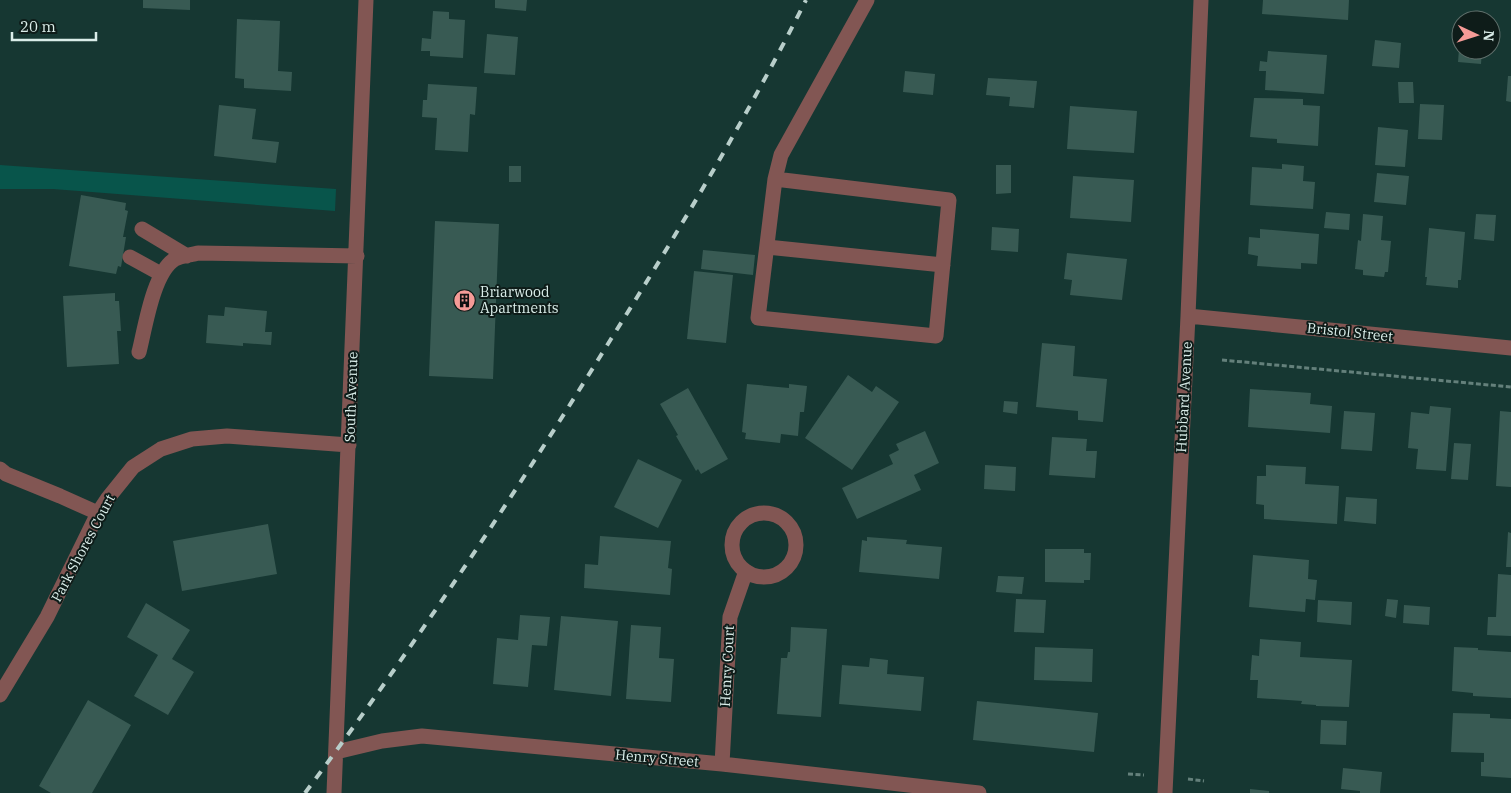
<svg xmlns="http://www.w3.org/2000/svg" width="1511" height="793" font-family="'IBM Plex Serif',serif">
  <style>
    .green { fill: #08554b }
    .building { fill: #385a53 }
    .lines { fill: none; stroke-linecap: round; stroke-linejoin: round }
    .path { stroke: #64807b; stroke-width: 3; stroke-dasharray: 5 2.5; stroke-linecap: butt }
    .minor { stroke: #825653; stroke-width: 15 }
    .rail { stroke: #b8ceca; stroke-width: 4; stroke-dasharray: 9 9; stroke-linecap: butt }
    .labels { text-anchor: middle; stroke-width: 4; stroke-linejoin: round; paint-order: stroke }
    .poi-label { font-size: 14px; fill: #daede9; stroke: #0e1c19; text-anchor: start }
    .street-label { font-size: 14px; fill: #daede9; stroke: #0e1c19 }
  </style>
  <rect width="100%" height="100%" fill="#163732"/>
  <path class="green" d="M0 165 336 189 335 211 53 189H0Z"/>
  <path class="building" d="M143 0H190V10L143 8Z
    M495 0H527L526 11 495 8Z
    M1263 0H1349L1348 20 1262 14Z
    M433 11 449 12V19L465 20 463 58 430 56V51H421L422 38 431 39Z
    M237 19 280 21 278 71 292 72 291 91 244 88V79L235 78Z
    M487 34 518 37 515 75 484 73Z
    M1460 36H1461V50H1482L1481 64 1458 62Z
    M1375 40 1401 43 1399 68 1372 66Z
    M1268 51 1327 55 1324 94 1265 90 1266 71H1259L1260 61 1267 62Z
    M905 71 935 74 933 95 903 92Z
    M1508 76H1511V102L1506 101Z
    M988 78 1037 81 1034 108 1009 106 1010 97 986 95Z
    M1398 82H1413L1414 103H1399Z
    M428 84 477 87 475 115 470 114 468 152 435 150 437 118 422 117 423 100H427Z
    M1254 98 1303 99V105L1320 106 1318 146 1277 143V139L1250 137Z
    M1420 104 1444 105 1442 140 1418 139Z
    M219 105 256 109 252 139 279 142 276 163 214 156Z
    M1070 106 1137 111 1134 153 1067 149Z
    M1378 127 1408 130 1405 167 1375 165Z
    M1282 164 1304 166 1303 181 1315 182 1313 209 1250 205 1252 167 1282 169Z
    M996 165H1011V193L996 194Z
    M509 166H521V182H509Z
    M1377 173 1409 176 1406 205 1374 202Z
    M1073 176 1134 180 1131 222 1070 218Z
    M81 195 126 203 125 210 128 211 123 237H126L121 267 118 266 116 274 69 266Z
    M1326 212 1350 214 1349 230 1324 228Z
    M1363 214 1383 216 1381 240 1391 241 1388 272H1385L1384 277 1363 275V270L1355 269 1358 240 1361 241Z
    M1476 214 1496 215 1494 241 1474 239Z
    M435 221 499 224 493 379 429 376Z
    M992 227 1019 229 1018 252 991 250Z
    M1429 228 1465 232 1461 280H1458V288L1426 285 1427 277H1425Z
    M1260 229 1319 234 1317 264 1301 263V269L1257 266 1258 256 1248 254 1249 237 1260 238Z
    M703 250 755 255 753 275 701 269Z
    M1067 253 1127 259 1122 300 1070 295 1072 280 1064 279Z
    M694 271 733 275 726 343 687 339Z
    M115 293V301H119L121 331H117L119 364 67 367 63 296Z
    M225 307 267 311 265 332H272L271 345 243 343V346L206 343 208 315 224 316Z
    M1042 343 1075 346 1073 376 1107 379 1103 422 1078 420V411L1036 407Z
    M848 375 872 392 876 386 899 402 852 470 805 438Z
    M747 384 789 388V384L807 386 804 412H800L798 436 781 434 780 443 745 439 746 433 742 432Z
    M688 388 728 459 701 474 698 469 696 471 676 436 678 435 660 404Z
    M1250 389 1311 393 1310 404 1332 406 1330 433 1248 427Z
    M1004 401 1018 402 1017 414 1003 412Z
    M1430 406 1451 408 1446 471 1416 469 1418 449 1408 448 1411 412 1429 414Z
    M1344 411 1375 413 1372 451 1341 449Z
    M1500 411 1511 412V487L1496 486Z
    M925 431 939 463 914 475 921 490 857 519 842 488 893 464 889 455 899 450 896 444Z
    M1052 437 1087 439 1086 451H1097L1095 478 1049 475Z
    M1454 443 1471 444 1468 480 1451 479Z
    M638 459 682 480 658 528 614 507Z
    M985 465 1016 467 1015 491 984 489Z
    M1266 465 1306 467 1305 484 1339 486 1337 524 1264 519V505L1256 504 1257 476H1266Z
    M1346 497 1377 499 1376 524 1344 521Z
    M268 524 277 574 182 591 173 541Z
    M1508 532 1511 533V567H1506Z
    M600 536 671 541 668 568 672 569 670 595 584 588 585 564 598 565Z
    M867 537 907 540 906 544 942 547 939 579 859 572 862 540 867 541Z
    M1045 549H1084V553H1091L1090 580H1084V583L1045 582Z
    M1253 555 1309 560 1308 579 1317 580 1315 600 1306 599 1305 612 1249 607Z
    M1498 574 1511 575V636L1487 635 1488 617H1496Z
    M998 576 1024 577 1022 594 996 592Z
    M1016 599 1046 600 1044 633 1014 632Z
    M1387 599 1398 600 1396 618 1385 616Z
    M1318 600 1352 602 1351 625 1317 622Z
    M146 603 190 630 172 659 194 672 168 715 134 696 158 655 127 637Z
    M1404 605 1430 607 1429 625 1403 623Z
    M520 615 550 617 547 646 532 645 528 687 493 684 497 638 518 640Z
    M561 616 618 621 611 696 554 690Z
    M631 625 661 627 659 658 674 659 671 702 626 699Z
    M791 627 827 629 821 717 777 714 781 658H787L788 652H790Z
    M1260 639 1301 642 1300 657 1352 660 1349 707 1316 706V705L1301 704 1302 701 1257 698 1258 680H1250L1252 655 1259 656Z
    M1035 647 1093 649 1092 682 1034 680Z
    M1454 647 1478 648V650L1511 652V698L1473 696V693L1452 691Z
    M870 658 888 660 887 674 924 677 921 711 839 704 842 665 869 667Z
    M88 700 131 725 92 793H51L39 786Z
    M977 701 1098 713 1094 752 973 740Z
    M1453 713 1490 714V718L1511 719V778L1481 776V762H1484V753L1451 752Z
    M1321 720 1347 721 1346 745 1320 744Z
    M1343 768 1382 772 1380 793H1360V791L1341 789Z
    M1250 789 1269 791V793H1250Z"/>
  <g class="lines">
    <path class="path" d="M1222 360 1511 387
      M1128 774 1144 775
      M1188 779 1204 781"/>
    <path class="minor" d="M775 179 949 200 936 336 758 318 775 179 781 155 867 0
      M142 229 187 256
      M767 247 943 265
      M130 257 161 274
      M1188 316 1511 348
      M139 352C145 329 153 272 175 259 181 256 191 255 198 253L357 256
      M0 469 6 474 60 496 98 513
      M732 545a32 32 0 1 1 64 0a32 32 0 1 1-64 0Z
      M0 695 47 617 98 513 108 498 133 467 161 449 192 439 227 436 349 445
      M336 752 382 741 422 736 722 764 979 793
      M722 764 730 617 746 571
      M334 793 366 0
      M1165 793 1188 316 1201 0"/>
    <path class="rail" d="M305 793C414 647 515 494 611 339 680 229 747 117 806 0"/>
  </g>
  <defs>
    <symbol id="building-disc" viewBox="-11 -11 22 22"><circle r="9.5" fill="#f59b97" stroke="#0e1c19"/><path d="M-4-6H4V6H1V3H-1V6H-4ZM-2.5-4.3h1.7v1.8h-1.7ZM.8-4.3h1.7v1.8H.8ZM-2.5-1h1.7V.8h-1.7ZM.8-1h1.7V.8H.8Z" fill="#111"/></symbol>
  </defs>
  <g fill-rule="evenodd">
    <use href="#building-disc" x="452" y="288" width="25" height="25"/>
  </g>
  <g class="labels">
    <g class="poi-label">
      <text x="480" y="297">Briarwood<tspan x="480" dy="16">Apartments</tspan></text>
    </g>
    <g class="street-label">
      <text transform="translate(1350 332) rotate(6)" y="5">Bristol Street</text>
      <text transform="translate(351 397) rotate(-88)" y="5">South Avenue</text>
      <text transform="translate(1184 397) rotate(-87)" y="5">Hubbard Avenue</text>
      <text transform="translate(83 548) rotate(-62)" y="5">Park Shores Court</text>
      <text transform="translate(727 666) rotate(-87)" y="5">Henry Court</text>
      <text transform="translate(657 758) rotate(5)" y="5">Henry Street</text>
    </g>
  </g>
  <g transform="translate(1476 35) rotate(94)"><circle r="24" fill="#0e1c19" stroke="#60706c"/>
  <path d="M0-4L9 19L0 12L-9 19Z" fill="#f59b97"/>
  <text y="-8" font-size="14" font-weight="bold" text-anchor="middle" fill="#daede9">N</text>
  </g>
  <path d="M12 32v8h84v-8" fill="none" stroke="#daede9" stroke-width="2.5"/>
  <text x="20" y="32" font-size="15" fill="#daede9" stroke="#0e1c19" stroke-width="4" paint-order="stroke">20 m</text>
</svg>
